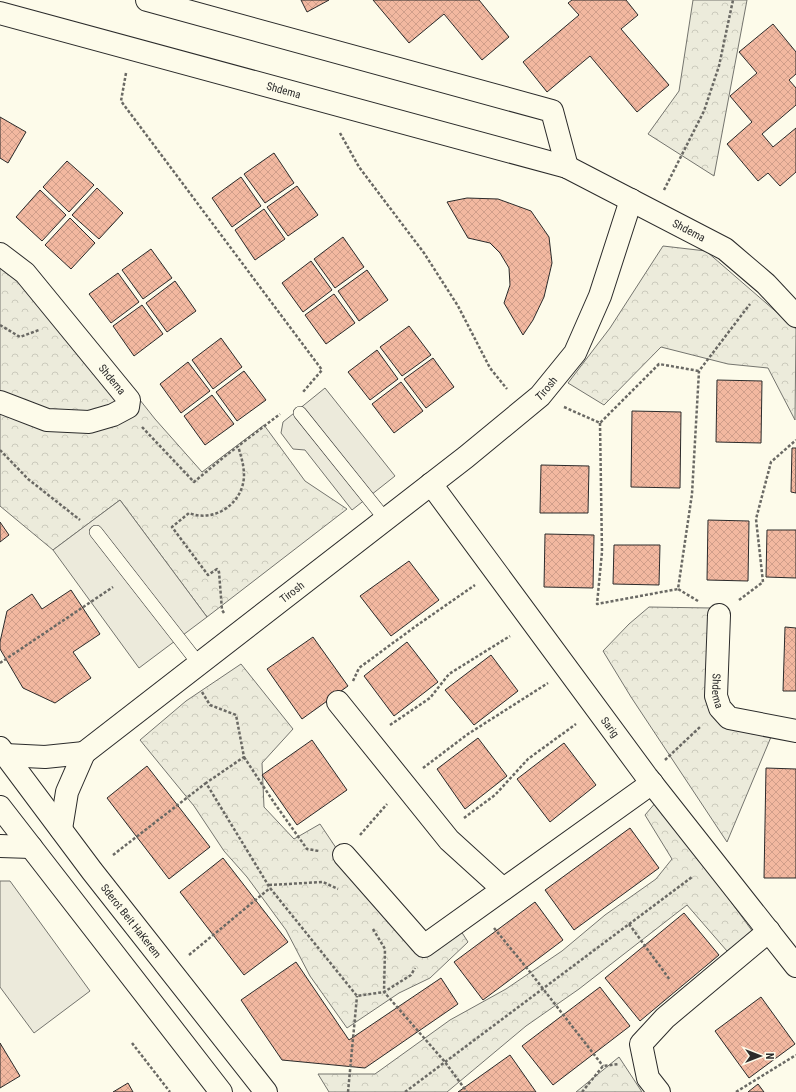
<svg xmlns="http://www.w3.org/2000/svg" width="796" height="1092" font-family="'Roboto Condensed',sans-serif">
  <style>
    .forest { fill: url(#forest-crowns); stroke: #74746e }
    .parking { fill: #eceadb; stroke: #74746e }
    .building { fill: url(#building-cross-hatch); stroke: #2b2b2b }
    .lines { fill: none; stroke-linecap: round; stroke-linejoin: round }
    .service-casing { stroke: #2b2b2b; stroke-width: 14 }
    .minor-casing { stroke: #2b2b2b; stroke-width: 24 }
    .tertiary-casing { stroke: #2b2b2b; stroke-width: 24 }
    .path { stroke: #6a6964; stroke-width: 2.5; stroke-dasharray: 3 2; stroke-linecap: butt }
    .service { stroke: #fdfbea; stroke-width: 13 }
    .minor { stroke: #fdfbea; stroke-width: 22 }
    .tertiary { stroke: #fdfbea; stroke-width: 22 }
    .labels { text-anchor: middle; stroke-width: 3; stroke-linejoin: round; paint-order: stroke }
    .street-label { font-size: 11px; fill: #2b2b2b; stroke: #fdfbea }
  </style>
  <defs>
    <pattern id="forest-crowns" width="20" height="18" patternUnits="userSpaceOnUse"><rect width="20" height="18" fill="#ecebdb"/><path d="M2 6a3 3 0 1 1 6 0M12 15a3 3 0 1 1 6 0" fill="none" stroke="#cbcabc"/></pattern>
    <pattern id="building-cross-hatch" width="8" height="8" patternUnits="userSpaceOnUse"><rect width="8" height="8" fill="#f2b8a0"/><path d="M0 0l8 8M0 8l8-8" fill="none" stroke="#d09e8a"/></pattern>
  </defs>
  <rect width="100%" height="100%" fill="#fdfbea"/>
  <path class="forest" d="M693 0H747L714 176 648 134 679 91Z
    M0 246 37 270 155 419 202 472 264 425 305 481 347 509 207 617 120 500 53 550 0 506Z
    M663 246 706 251 796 329 795 420 768 368 728 364 661 347 604 405 568 383 610 328Z
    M649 607 711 608 709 701 771 737 727 842 631 697 603 651 629 624Z
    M241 664 293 729 262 763 264 807 294 839 320 824 369 897 418 951 459 928 468 942 430 978 399 993 347 1028 310 976 286 930 247 877 224 851 194 806 140 740 186 701Z
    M657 801 753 932 727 951 687 905 579 989 526 1026 447 1092H329L318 1074H375L450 1020 506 989 562 951 605 915 656 879 672 859 645 815Z
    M619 1057 642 1092H576Z"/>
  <path class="parking" d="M325 388 395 476 352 510 305 450 293 449 281 433 283 422Z
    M120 500 207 617 139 668 53 550Z
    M0 881H10L90 991 34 1033 0 987Z"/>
  <path class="building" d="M301 0H329L307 12Z
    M373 0H479L509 37 482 60 444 14 409 43Z
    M572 0H626L638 15 621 29 669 85 637 112 590 56 547 92 523 62 579 15 568 3Z
    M773 24 796 52V74L789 80 796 88V105L762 134 773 147 796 128V172L780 186 768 173 758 181 727 144 752 122 730 96 757 73 739 52Z
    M0 117 26 132 8 163 0 158Z
    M274 153 294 183 265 203 244 174Z
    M67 161 94 185 69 212 43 187Z
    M241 177 261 206 232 227 212 198Z
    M297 186 318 215 288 236 267 207Z
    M97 188 123 213 99 239 72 215Z
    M40 190 66 215 42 241 16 217Z
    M467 198 498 199 531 211 549 237 552 263 544 297 533 320 523 335 504 303 510 285 509 268 500 253 490 243 468 238 447 202Z
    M264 209 285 239 255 260 235 230Z
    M70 218 95 243 71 269 45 245Z
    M343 237 364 267 335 288 314 259Z
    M151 249 172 278 143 299 122 270Z
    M311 261 332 290 303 312 282 283Z
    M367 270 388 300 359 321 338 291Z
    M118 273 139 302 111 323 89 294Z
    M175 281 196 311 167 332 146 303Z
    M334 294 355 323 326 344 305 315Z
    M142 305 163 334 134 356 113 326Z
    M409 326 431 355 402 376 380 347Z
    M221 338 242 367 213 389 192 360Z
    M377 350 398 379 370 400 348 372Z
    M433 358 454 387 426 408 404 379Z
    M188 362 210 391 181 413 160 384Z
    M244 371 266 400 237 421 216 392Z
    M717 380 762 381 761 443 716 442Z
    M401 382 423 411 394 433 372 404Z
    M212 395 234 424 205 445 184 416Z
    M632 411 681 412 680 488 631 487Z
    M792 448H796V493L791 492Z
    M541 465 589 466 588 513H540Z
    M708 520 749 521 748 581 707 580Z
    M0 522 9 535 0 542Z
    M767 530H796V578L766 577Z
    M545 534 594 535 593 588 544 587Z
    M614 545H660L659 585 613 584Z
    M409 561 439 600 391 636 360 596Z
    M71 590 100 634 73 652 91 678 55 703 23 688 0 649V642L7 611 32 594 42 609Z
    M785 627 796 628V691H783Z
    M313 637 348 686 302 719 267 669Z
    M407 642 438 682 394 716 364 676Z
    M491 655 518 691 474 725 445 690Z
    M478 738 507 776 465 809 437 769Z
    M312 740 347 790 297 825 262 775Z
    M564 743 596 785 550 822 517 779Z
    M147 766 210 847 169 879 107 798Z
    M766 768 796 769V878H764Z
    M630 828 659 868 574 930 545 890Z
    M223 858 288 942 244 975 180 892Z
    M535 902 563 940 483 1000 454 962Z
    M684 913 719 955 640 1021 605 978Z
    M296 962 349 1040 441 978 458 1004 365 1068 282 1060 241 1000Z
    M600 987 630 1026 553 1085 522 1046Z
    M761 997 795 1044 749 1078 715 1031Z
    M0 1043 20 1076 0 1088Z
    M510 1055 536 1092H458Z
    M128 1083 133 1092H113Z
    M758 1084 764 1092H748Z"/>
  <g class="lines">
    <defs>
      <path id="service" d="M300 413 385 519
        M96 532 199 664"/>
      <g id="minor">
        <path d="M147 0 552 111 567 167"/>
        <path id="s1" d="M0 13 567 167 725 249 766 284 796 316"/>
        <path id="s2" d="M0 254 25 273 129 400 128 407 113 415 89 422 47 420 0 402"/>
        <path id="s3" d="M431 484 647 777 796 966"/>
        <path id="s4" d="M719 615 716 696 720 708 729 718 796 731"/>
        <path d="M338 702 449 840 503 889"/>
        <path id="s5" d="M84 753 466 457 540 396 575 353 600 296 631 200"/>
        <path d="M344 855 424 946 652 783"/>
        <path d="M659 1092 648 1078 641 1044 665 1018 769 931"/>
      </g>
      <g id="tertiary">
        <path id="s6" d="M0 748 92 871 266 1092"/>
        <path d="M5 755 45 757 84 753"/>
        <path d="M0 807 221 1092"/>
        <path d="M61 829 67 792 84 753"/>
        <path d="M0 846 31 847"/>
      </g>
    </defs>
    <use href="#service" class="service-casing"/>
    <use href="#minor" class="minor-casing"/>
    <use href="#tertiary" class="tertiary-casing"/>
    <path class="path" d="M126 73 121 101 322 370 303 392
      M340 133 359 167 424 253 458 306 490 368 507 389
      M664 190 704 111 719 66 733 0
      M0 325 20 337 39 330
      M564 407 600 423 659 364 699 371
      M600 423 602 552 597 604 678 589
      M142 427 194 482 224 457 280 414
      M0 450 28 479 80 520
      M739 600 763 582 756 519 771 462 796 440
      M698 601 678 589 692 494 699 371 750 304
      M224 613 222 610 219 572 217 569 208 575 172 527 189 513C214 523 243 504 244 476 244 465 241 456 238 446
      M0 663 113 587
      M353 681 359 668 416 626 475 585
      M202 692 210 705 236 715 244 757 206 783 270 888 357 996 384 992 411 975 415 968
      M390 725 430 698 449 674 510 636
      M244 757 275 804 307 849 319 851
      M665 760 701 726
      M423 768 468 734 548 683
      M464 818 495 795 528 759 576 724
      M360 835 387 804
      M113 855 206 783
      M269 885 323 882 338 889
      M629 924 670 980
      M494 928 530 972 603 1066
      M373 929 385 949 384 992 445 1062 467 1092
      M189 955 270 888
      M132 1043 170 1092
      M348 1092 357 996
      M405 1092 692 877
      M582 1092 603 1066 619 1064
      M736 1092 796 1055"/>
    <use href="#service" class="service"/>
    <use href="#minor" class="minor"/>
    <use href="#tertiary" class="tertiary"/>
  </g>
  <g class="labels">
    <g class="street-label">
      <text dy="4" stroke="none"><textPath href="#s1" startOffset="294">Shdema</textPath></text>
      <text dy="4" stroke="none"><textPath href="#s1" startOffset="725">Shdema</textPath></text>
      <text dy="4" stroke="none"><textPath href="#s2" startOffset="169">Shdema</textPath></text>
      <text dy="4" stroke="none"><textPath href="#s5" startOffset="589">Tirosh</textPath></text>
      <text dy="4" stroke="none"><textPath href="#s5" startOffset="263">Tirosh</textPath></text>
      <text dy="4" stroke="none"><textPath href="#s4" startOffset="76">Shdema</textPath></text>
      <text dy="4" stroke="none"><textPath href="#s3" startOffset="302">Sarig</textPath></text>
      <text dy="4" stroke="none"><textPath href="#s6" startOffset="217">Sderot Beit HaKerem</textPath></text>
    </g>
  </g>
  <g transform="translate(760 1056) rotate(90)" stroke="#fdfbea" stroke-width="3" paint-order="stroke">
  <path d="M0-3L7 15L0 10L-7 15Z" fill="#2b2b2b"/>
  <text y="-6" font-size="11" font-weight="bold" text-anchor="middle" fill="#2b2b2b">N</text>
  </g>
</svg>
